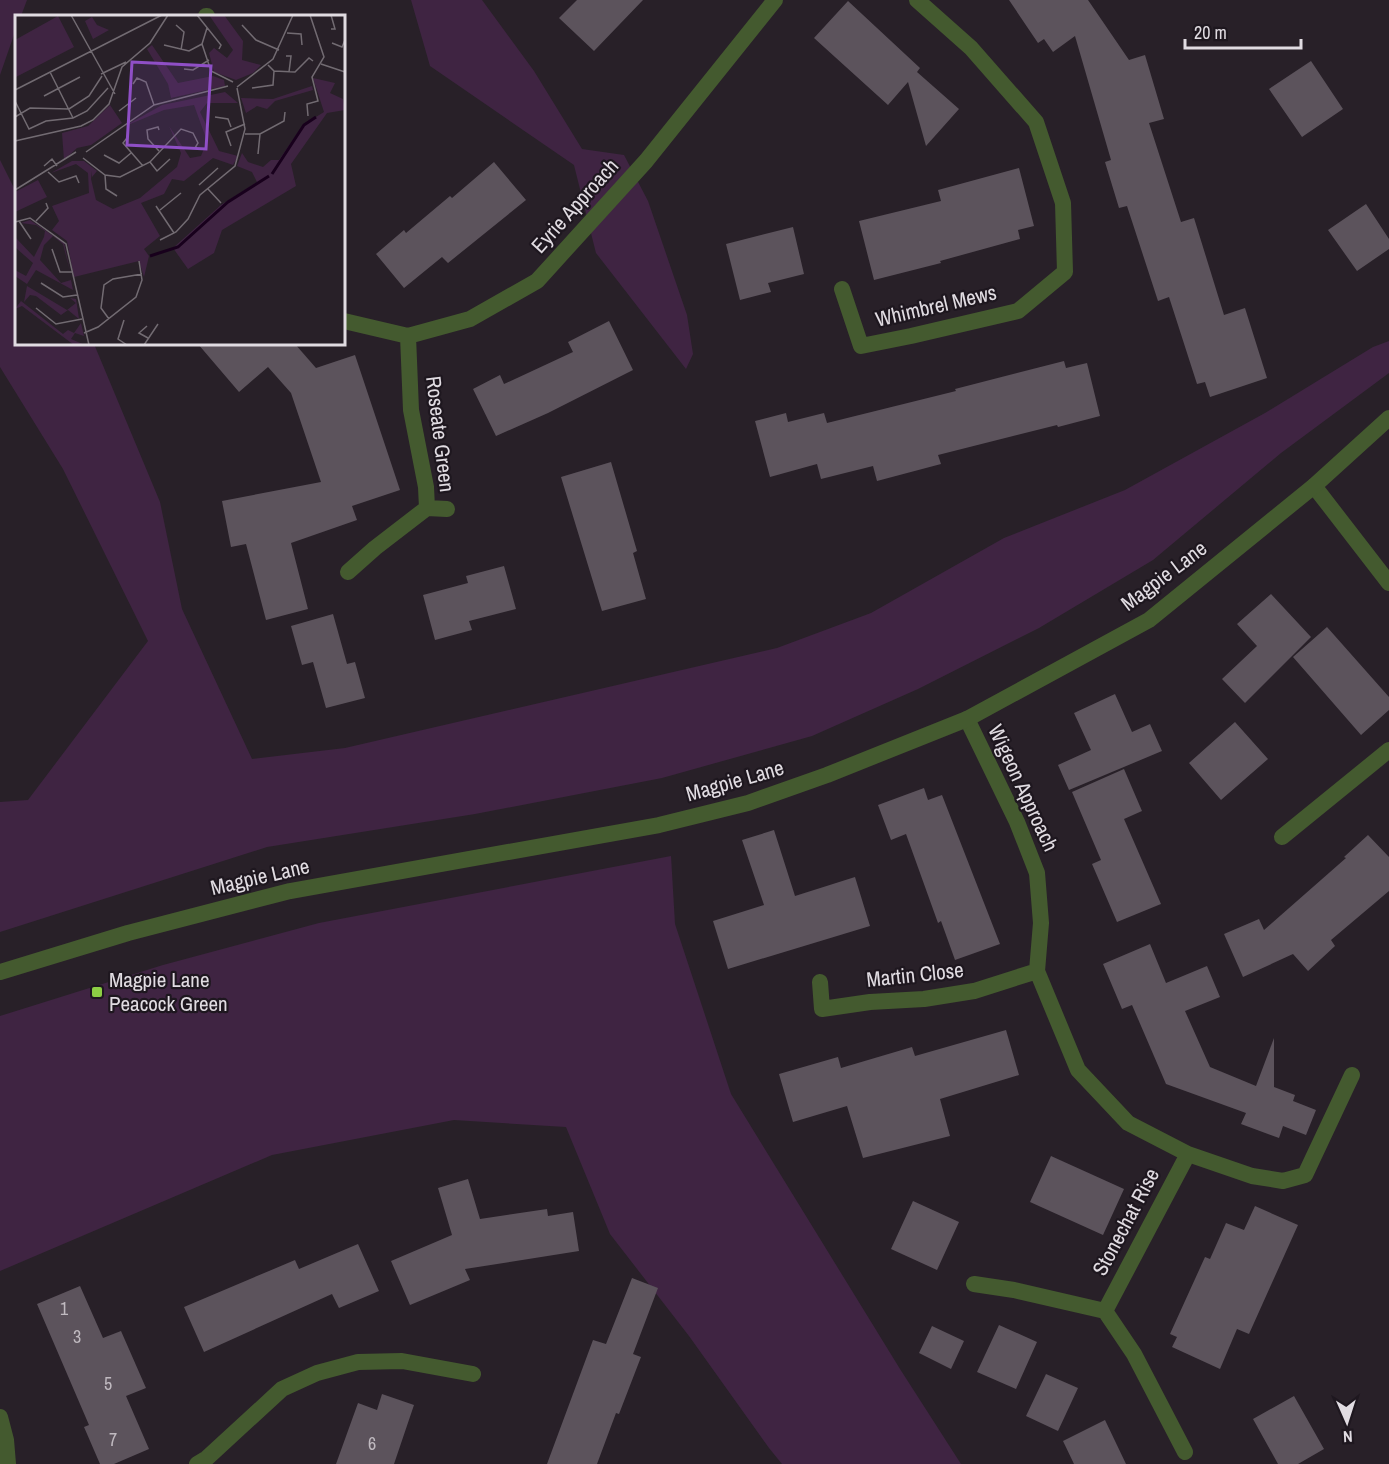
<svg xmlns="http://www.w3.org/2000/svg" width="1389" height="1464" font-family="'Archivo Narrow',sans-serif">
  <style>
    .green { fill: #3f2442 }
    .building { fill: #5c535c }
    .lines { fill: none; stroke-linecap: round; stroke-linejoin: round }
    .minor { stroke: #445a2f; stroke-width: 16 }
    .tertiary { stroke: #445a2f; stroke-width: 16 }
    .poi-dot { fill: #8dce44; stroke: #1e171f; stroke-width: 2 }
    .labels { text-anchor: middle; stroke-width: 4.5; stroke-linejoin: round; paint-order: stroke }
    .number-label { font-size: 18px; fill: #c0bac0 }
    .street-label { font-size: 21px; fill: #e1dce2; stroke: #1e171f }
    .poi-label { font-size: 21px; fill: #e1dce2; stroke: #1e171f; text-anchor: start }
    .inset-river { fill: none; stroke: #18001c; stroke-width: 3 }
    .inset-road { fill: none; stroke: #726b72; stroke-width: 1.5 }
    .view { fill: #8f4fc6; fill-opacity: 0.15; stroke: #8f4fc6; stroke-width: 3 }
    .inset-edge { fill: none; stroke: #e1dce2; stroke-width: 3 }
  </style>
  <rect width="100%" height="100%" fill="#282028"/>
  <path class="green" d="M0 0H27L21 16H16V29L0 75Z
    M411 0H482L534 71 582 149 624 155 648 201 687 315 693 354 686 369 596 253 574 165 430 66Z
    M0 160 16 192V344H94L160 502 182 609 252 759 345 748 777 648 871 613 1004 538 1125 490 1265 413 1373 347 1389 341V373L1281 453 1153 560 1039 628 918 689 812 736 662 778 475 814 267 847 0 932V802L28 800 148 641 63 469 0 367Z
    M671 856 675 924 731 1094 900 1369 961 1464H782L769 1448 689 1336 610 1234 566 1127 454 1120 272 1155 0 1271V1016L163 965 319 923Z"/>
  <path class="building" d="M577 0H643L594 51 559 18Z
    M1009 0H1088L1129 60 1145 55 1164 119 1149 123 1181 222 1194 218 1224 315 1245 308 1267 378 1210 397 1205 382 1197 384 1169 297 1158 301 1127 206 1119 208 1105 162 1111 160 1075 36 1053 52 1044 39 1038 43Z
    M848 1 920 68 917 72 959 109 926 146 908 82 888 105 814 38Z
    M1311 61 1343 109 1302 137 1269 89Z
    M494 162 526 200 448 263 442 257 404 288 376 254 404 230 406 233 450 196 452 198Z
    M1019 168 1034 226 1018 230 1020 239 940 261 941 263 874 280 859 221 941 201 938 190Z
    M1366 204 1389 239V249L1357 271 1328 230Z
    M793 227 804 274 768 283 771 292 740 300 726 244Z
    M609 321 633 370 548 413 496 436 473 389 500 375 504 384 573 352 568 342Z
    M198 344H295L316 368 355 355 400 490 352 506 357 520 291 543 308 609 266 620 246 544 231 547 222 501 321 482 291 393 268 367 239 392Z
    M1064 361 1066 368 1087 363 1100 416 1058 427 1057 425 938 455 941 464 877 481 873 466 821 479 817 464 770 477 755 421 786 413 788 422 824 413 827 423 956 391 955 389Z
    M611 462 637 551 633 553 646 599 602 611 561 477Z
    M504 566 516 609 469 621 472 630 435 640 423 595 468 583 466 576Z
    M1271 594 1311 637 1245 703 1222 679 1257 646 1237 624Z
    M333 614 347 664 355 662 365 698 326 708 313 662 302 665 291 626Z
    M1327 627 1389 697V710L1361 735 1293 657Z
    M1115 694 1132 732 1150 724 1162 751 1069 790 1058 765 1091 750 1074 713Z
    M1235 722 1268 759 1221 800 1189 763Z
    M1124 769 1142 811 1124 819 1161 904 1117 922 1092 864 1101 860 1072 792Z
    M924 788 928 800 942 795 1000 944 955 960 941 921 938 923 906 834 891 840 878 805Z
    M774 830 795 896 855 877 870 926 728 969 713 921 764 905 742 840Z
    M1368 835 1389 857V891L1331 940 1335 946 1308 971 1293 954 1243 977 1224 934 1259 919 1264 930 1346 858 1344 857Z
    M1150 944 1166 983 1207 966 1220 997 1185 1011 1210 1067 1256 1086 1274 1038V1087L1295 1095 1293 1101 1316 1110 1306 1135 1283 1126 1279 1138 1241 1124 1246 1113 1166 1084 1132 1005 1122 1009 1103 964Z
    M1006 1030 1019 1075 940 1099 950 1136 863 1158 847 1106 793 1122 779 1074 838 1057 841 1068 912 1047 915 1056Z
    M1051 1156 1124 1189 1103 1235 1030 1202Z
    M468 1179 480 1219 547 1209 548 1216 573 1212 579 1251 465 1269 470 1280 410 1305 391 1261 452 1235 438 1188Z
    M913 1201 959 1222 937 1270 891 1249Z
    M1255 1206 1298 1225 1249 1334 1237 1329 1220 1369 1172 1347 1177 1337 1170 1334 1205 1257 1210 1259 1226 1223 1244 1230Z
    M358 1244 379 1291 339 1308 332 1294 204 1352 184 1307 295 1260 299 1269Z
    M632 1278 658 1288 633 1354 641 1357 619 1414 616 1413 597 1464H547L593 1340 606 1344Z
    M80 1286 103 1338 121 1331 146 1388 126 1396 149 1449 114 1464H100L84 1427 89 1425 37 1304Z
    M999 1325 1037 1342 1016 1389 977 1372Z
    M932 1326 964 1341 951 1369 919 1353Z
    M1046 1374 1078 1388 1058 1431 1026 1416Z
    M382 1394 414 1405 394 1464H336L358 1403 377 1410Z
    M1294 1396 1324 1449 1298 1464H1278L1253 1419Z
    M1105 1420 1126 1464H1074L1063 1441Z"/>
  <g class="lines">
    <path class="minor" d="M206 16H207
      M842 289 861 346 911 336 1018 311 1065 272 1063 203 1036 122 971 48 917 0
      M344 321 408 336 470 319 537 281 646 161 775 0
      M1314 486 1389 583
      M427 508 447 509
      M348 572 375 548 427 508 426 487 411 410 408 336
      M967 719 1017 822 1037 873 1041 923 1037 971 1078 1070 1128 1123 1188 1154 1252 1176 1283 1181 1305 1175 1352 1075
      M1282 837 1389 750
      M820 982 822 1009 870 1002 924 999 974 991 1037 971
      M974 1284 1014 1290 1105 1311 1134 1354 1185 1452
      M1105 1311 1188 1154
      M0 1417 6 1440 8 1464
      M197 1464 207 1458 282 1389 317 1373 358 1362 402 1361 473 1374"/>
    <path class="tertiary" d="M0 972 128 933 290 891 659 825 748 803 827 775 967 719 1149 620 1314 486 1389 418"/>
  </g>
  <rect class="poi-dot" x="91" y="986" width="12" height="12" rx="3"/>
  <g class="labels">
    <g class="number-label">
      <text x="64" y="1315">1</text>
      <text x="77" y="1343">3</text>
      <text x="108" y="1390">5</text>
      <text x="113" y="1446">7</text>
      <text x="372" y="1450">6</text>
    </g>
    <g class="street-label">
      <text transform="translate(575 206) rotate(-48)" y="7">Eyrie Approach</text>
      <text transform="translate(936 306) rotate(-13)" y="7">Whimbrel Mews</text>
      <text transform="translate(440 434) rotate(83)" y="7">Roseate Green</text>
      <text transform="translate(1164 576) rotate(-37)" y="7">Magpie Lane</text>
      <text transform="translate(735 781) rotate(-16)" y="7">Magpie Lane</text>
      <text transform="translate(1023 788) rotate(65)" y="7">Wigeon Approach</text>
      <text transform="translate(260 877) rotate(-13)" y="7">Magpie Lane</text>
      <text transform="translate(915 975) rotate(-6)" y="7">Martin Close</text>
      <text transform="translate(1126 1222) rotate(-62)" y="7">Stonechat Rise</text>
    </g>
    <g class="poi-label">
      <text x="109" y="987">Magpie Lane<tspan x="109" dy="24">Peacock Green</tspan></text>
    </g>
  </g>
  <g transform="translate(15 15)">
    <rect width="330" height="330" fill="#282028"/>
    <path d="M194 0H209L228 26 227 45 246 50 238 58 221 65 199 57 194 38 199 33 212 43 218 35ZM43 1 59 32 1 62 0 25ZM77 2 82 10 94 15 78 24 70 6ZM137 30 163 68 198 61 209 65 210 71 156 83 153 69 132 34ZM298 63 320 68 315 78 328 84 330 95 312 98 276 149 281 171 207 215 199 238 173 254 158 233 206 190 242 167 237 157 222 151 227 138 233 147 248 152 256 145H264L288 110 309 97ZM297 71 298 75 260 86 252 94 242 91 231 98 226 83 258 84ZM210 77 223 88H192L185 97 204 136 223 141 218 150 198 143 169 166 157 164 149 179 126 188 145 221 129 234 134 241 129 262 124 246 59 262 52 226 37 215 44 206 37 191 74 178 73 158 61 149 36 158 57 146H69L82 156 77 162V156L76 164 81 185 98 194 125 183 162 152 166 138 154 111 175 143 186 141 192 126 179 90 149 95 108 112 147 90ZM95 90 107 108 76 130 62 133 49 145 47 118 73 111ZM23 165 32 182 0 197V177ZM15 205 49 228 55 256 48 229 38 221 29 230 25 245 46 268 56 265 58 275 21 255 12 269 0 261V255L11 261 18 248 1 233 0 222 19 242 29 222 30 216 21 210 6 208ZM12 271 52 295 61 288 55 283 61 284 64 304 53 295 46 300 21 281 15 280 9 287ZM6 286 48 319 53 315 59 318 66 308 69 321 60 318 56 324 70 330H59L7 291 0 294Z" fill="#3f2442"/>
    <path class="inset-river" d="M257 159 289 110 301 102M135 241 163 232 213 187 254 161"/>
    <path class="inset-road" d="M56 0 100 79M182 0 206 30 204 34M316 0 320 14H316M161 10 169 17 166 35M227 10 241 25 264 35M192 13 187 29 196 56 218 67M272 18 286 19 287 30M317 28 327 32 330 25M149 30 174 36 187 29M271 41H276L274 57M306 49 330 57M253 50 259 56 280 57 294 43 298 46M169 54 178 55 194 45M35 57 58 103M86 59 111 47M118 69 122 63 131 67 139 90M222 72 258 44 278 0M237 73 258 70 259 56M0 75 147 0M29 81 65 62M0 86 14 114 31 106 58 103 72 96 93 73M104 96 121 83M293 101 292 89 303 86 297 62 309 42 295 0M0 102 15 93 54 94 74 81 87 61M200 102 213 104 216 112M230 119H245L269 106 270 97M112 123 108 128 128 151M0 126 66 111 78 105 94 89 107 52 135 28 153 0M216 131 211 117 230 109M144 136 133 124 132 115 143 112 144 115M71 137 139 90 213 71M243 139 245 119M89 140 104 148 116 138M68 143 90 160 105 162 135 147 166 114 178 118 183 128 180 133M135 147 142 156 155 144M29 151 37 144 42 151M33 157 44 167 61 161 64 168M90 160 91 174 102 181M184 170 203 153M193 174 206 188M0 175 61 137M141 191 159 218M145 195 166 178M4 206 16 224M21 206 33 193 31 188M0 207 15 203 51 229 74 330M145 225 161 217 173 204 185 180 220 151 230 114 222 73M37 234 45 257H58M26 268 48 282 62 280M21 293 41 309 67 304M94 304 86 293 89 270 98 264 127 259M109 305 103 324 112 330M132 311 124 318 133 323M69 318 83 312 121 282 127 265 124 246M129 330 143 309"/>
    <path class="view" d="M117 47 196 51 191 134 112 130Z"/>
    <rect width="330" height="330" class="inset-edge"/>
  </g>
  <g transform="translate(1347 1422) rotate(177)" stroke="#1e171f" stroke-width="4.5" paint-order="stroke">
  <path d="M0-4.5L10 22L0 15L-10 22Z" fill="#e1dce2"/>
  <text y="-9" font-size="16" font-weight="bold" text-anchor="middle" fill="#e1dce2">N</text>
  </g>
  <path d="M1185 39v9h116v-9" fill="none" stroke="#e1dce2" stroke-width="3"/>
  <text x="1194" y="39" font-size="18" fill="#e1dce2" stroke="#1e171f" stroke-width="4.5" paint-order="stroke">20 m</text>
</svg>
